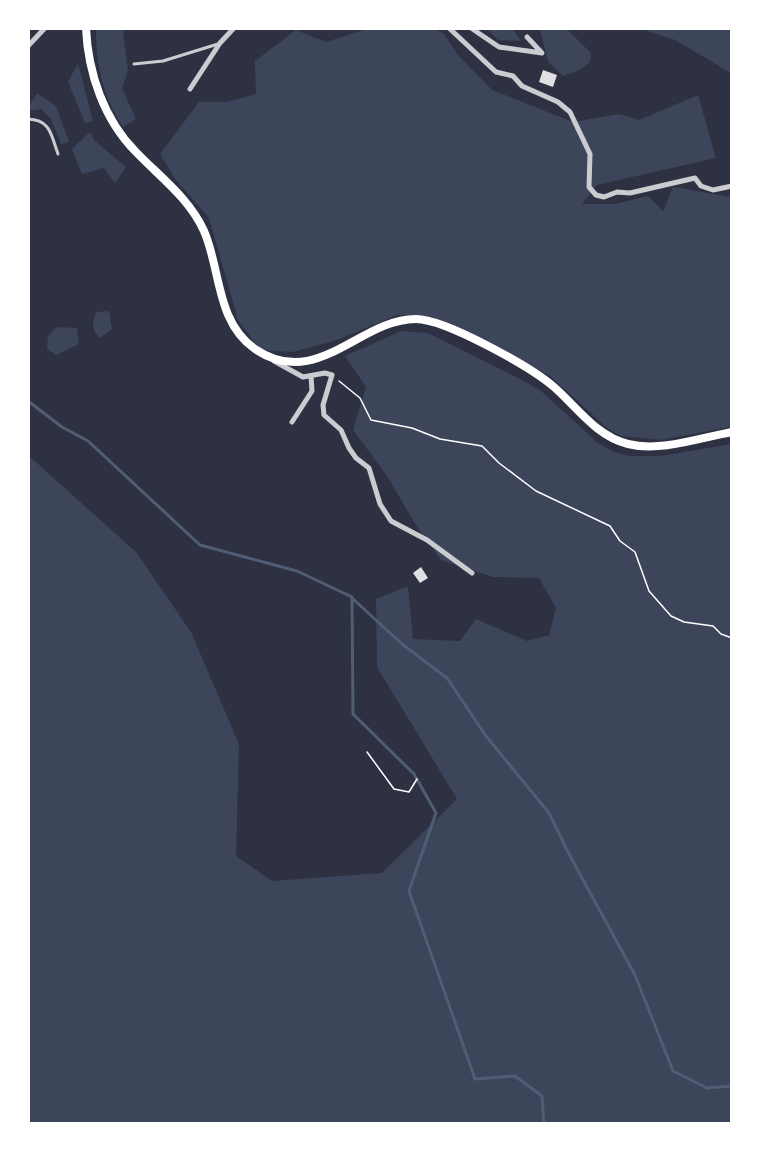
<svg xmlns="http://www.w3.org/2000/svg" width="760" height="1152" font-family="'Alegreya Sans',sans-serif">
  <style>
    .green { fill: #3c4559 }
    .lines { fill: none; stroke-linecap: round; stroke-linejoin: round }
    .stream { stroke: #4f5d75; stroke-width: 3 }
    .building { fill: #e0e0e3 }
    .path { stroke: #fff; stroke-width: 1.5 }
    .service { stroke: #caccd0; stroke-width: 3 }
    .minor { stroke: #caccd0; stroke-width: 5 }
    .secondary { stroke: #fff; stroke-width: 8 }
  </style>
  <rect width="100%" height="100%" fill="#2d3142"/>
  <path class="green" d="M96 29H125L123 31 128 71 122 88 136 119 123 127C103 97 96 65 96 29Z
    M367 29H435L444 34 458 55 492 90 573 122 619 114 639 120 698 95 716 158 597 185 582 204H615L648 196 663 211 673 187 731 197V427L660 440 621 436 608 429 550 376 433 317 397 315 337 340 293 352 260 350 238 320 209 218 176 180 160 154 199 102H227L256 94 255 61 296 30 326 42Z
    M487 29H513L521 41 498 40Z
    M642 29H731V73L675 40Z
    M540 30H568L591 53 590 62 578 71 563 76 548 61Z
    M78 63 93 121 85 123 68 82Z
    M37 93 56 106 69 142 61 144 51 119 41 109 29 111V106Z
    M90 132 95 141 126 167 115 183 104 168 82 174 72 149Z
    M109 311 112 329 100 338C91 329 92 324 96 312Z
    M57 327 77 328 79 344 56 355 47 349 48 336Z
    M401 331 428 333 522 380 540 390 598 443 614 452 630 456H661L731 444V1123H29L28 455 136 552 191 632 239 744 236 856 272 881 382 873 457 799 377 667 376 599 408 586 413 639 460 641 476 619 527 641 549 635 556 608 539 578 493 577 441 560 417 527 387 476 353 430 366 387 345 356Z"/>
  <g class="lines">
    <path class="stream" d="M28 401 62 427 88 441 200 545 297 571 352 597 353 714 414 774 436 813 409 891 475 1079 515 1076 542 1096 544 1124
      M352 598 402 644 447 678 486 736 549 813 570 856 635 975 673 1071 707 1088 732 1086"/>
  </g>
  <path class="building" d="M543 70 557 75 553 87 539 82Z
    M421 567 428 578 420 583 413 573Z"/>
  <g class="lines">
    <path class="path" d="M339 381 360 398 371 420 412 428 440 439 482 446 499 463 536 491 610 526 620 541 635 552 649 591 671 616 684 622 713 626 721 634 732 638
      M367 752 394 789 409 792 417 779"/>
    <path class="service" d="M134 64 163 61 218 44
      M28 119C51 120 51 135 58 154"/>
    <path class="minor" d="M449 28 496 72 513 76 522 86 558 102 570 112 590 154 589 187 596 195 604 197 617 192 630 193 695 178 701 186 713 190 732 186
      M471 28 499 47 542 53 527 37
      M28 46 45 28
      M190 89 220 43 234 28
      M274 361 303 377 325 373 332 375 323 405 324 415 341 430 349 448 356 458 369 468 380 504 391 521 427 540 472 573
      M292 422 312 391 311 376"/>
    <path class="secondary" d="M86 28C88 73 104 120 136 152 160 177 189 198 204 231 221 270 216 322 255 349 317 391 359 319 416 319 445 319 531 367 554 387 578 408 596 436 628 444 661 452 699 438 732 432"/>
  </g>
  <rect width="760" height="1152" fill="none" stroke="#ffffff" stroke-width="60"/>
</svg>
